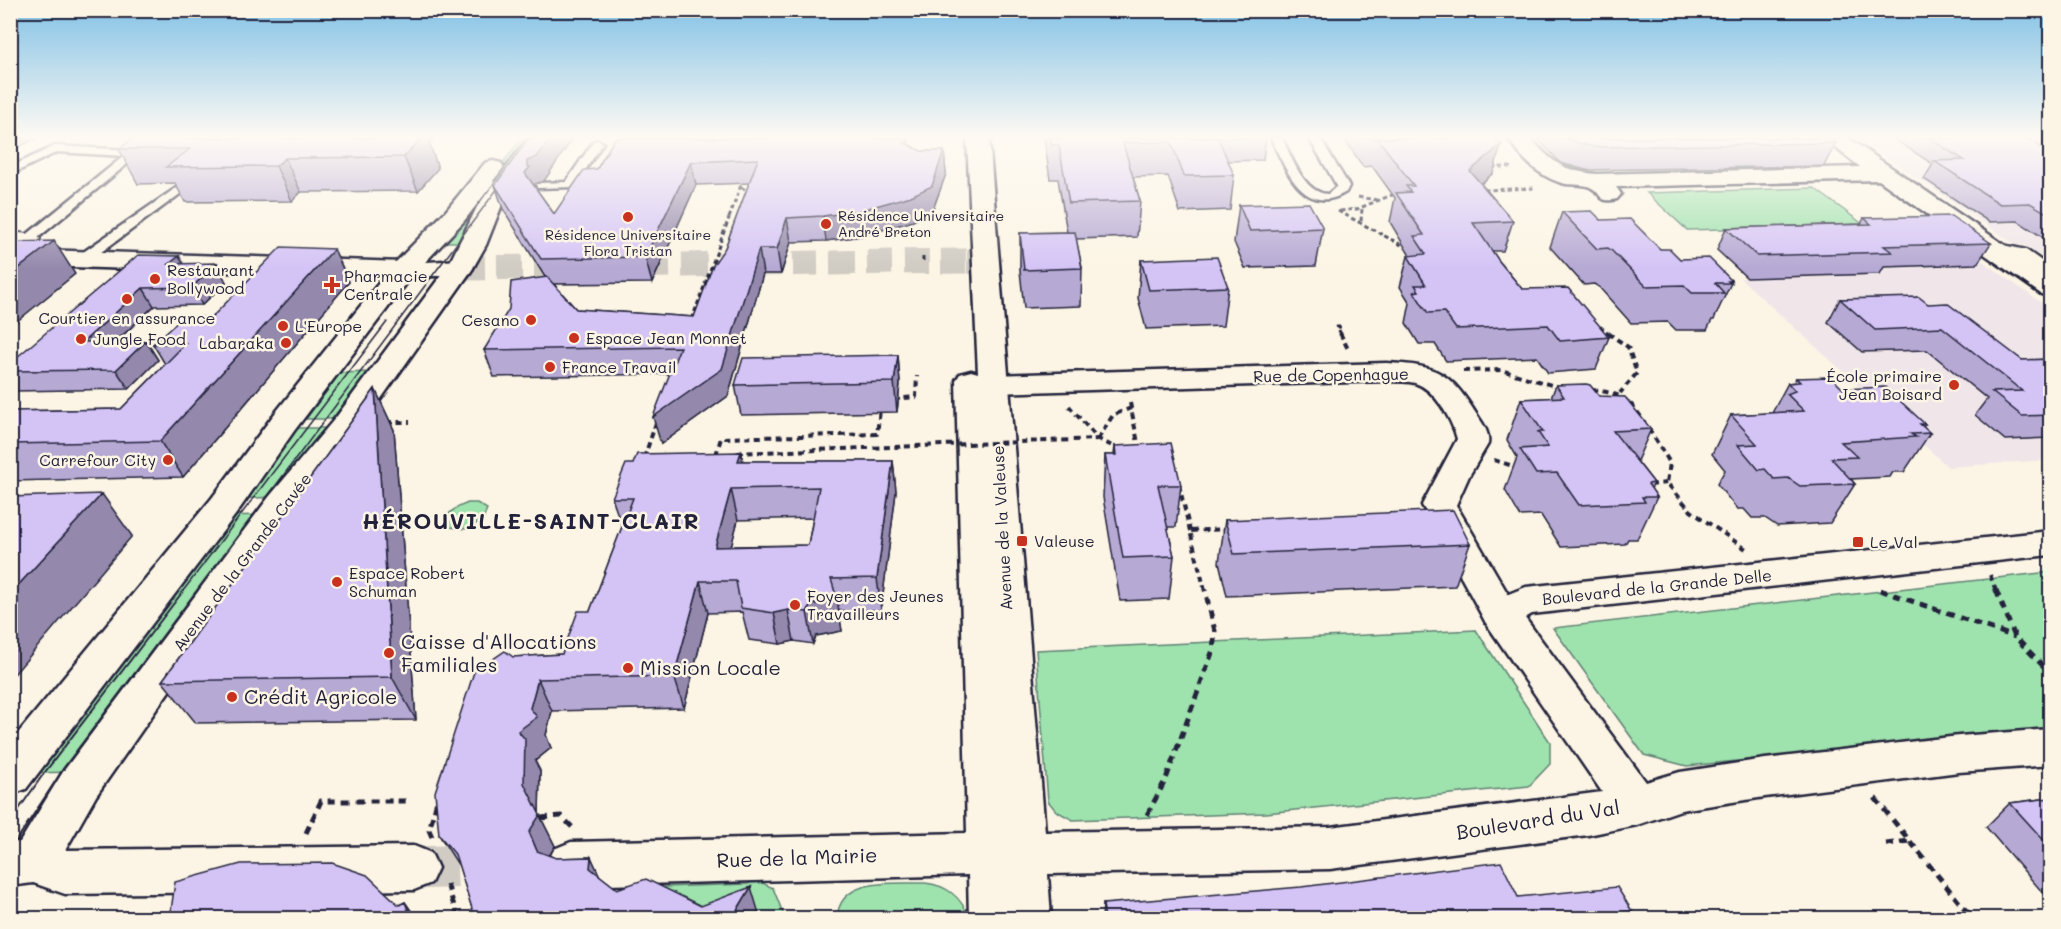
<svg xmlns="http://www.w3.org/2000/svg" width="2061" height="929" font-family="Mali,sans-serif">
  <style>
    .built { fill: #f0e6ea }
    .green { fill: #9ee2ad; stroke: #608274; stroke-width: 1.5 }
    .lines { fill: none; stroke-linecap: round; stroke-linejoin: round }
    .minor-tunnel { stroke: #d0cbc3; stroke-width: 25; stroke-dasharray: 25 12; stroke-linecap: butt }
    .tertiary-tunnel-far1 { stroke: #d0cbc3; stroke-width: 25; stroke-dasharray: 25 12; stroke-linecap: butt }
    .tertiary-tunnel { stroke: #d0cbc3; stroke-width: 43; stroke-dasharray: 43 22; stroke-linecap: butt }
    .service-casing { stroke: #22223b; stroke-width: 5 }
    .pedestrian-casing { stroke: #22223b; stroke-width: 4 }
    .minor-casing { stroke: #22223b; stroke-width: 5 }
    .tertiary-casing { stroke: #22223b; stroke-width: 5 }
    .secondary-casing { stroke: #22223b; stroke-width: 5 }
    .path-far2 { stroke: #22223b; stroke-width: 3; stroke-dasharray: 4.5 3; stroke-linecap: butt }
    .path-far1 { stroke: #22223b; stroke-width: 4; stroke-dasharray: 6 4.5; stroke-linecap: butt }
    .path { stroke: #22223b; stroke-width: 5; stroke-dasharray: 8 6; stroke-linecap: butt }
    .service { fill: #fcf5e5; fill-rule: evenodd }
    .pedestrian { fill: #fcf5e5; fill-rule: evenodd }
    .minor { fill: #fcf5e5; fill-rule: evenodd }
    .tertiary { fill: #fcf5e5; fill-rule: evenodd }
    .secondary { fill: #fcf5e5; fill-rule: evenodd }
    .tram-far1 { stroke: #22223b; stroke-width: 1.5 }
    .tram { stroke: #22223b; stroke-width: 2 }
    .path-bridge-far1 { stroke: #22223b; stroke-width: 3; stroke-dasharray: 4.5 3; stroke-linecap: butt }
    .path-bridge { stroke: #22223b; stroke-width: 4; stroke-dasharray: 6 4.5; stroke-linecap: butt }
    .wall { fill: #b6a9d4; stroke: #22223b; stroke-width: 1.5; fill-rule: evenodd }
    .shaded-wall { fill: #9489ac; stroke: #22223b; stroke-width: 1.5 }
    .building { fill: #d4c4f6; stroke: #22223b; stroke-width: 1.5; fill-rule: evenodd }
    .poi-dot { fill: #c8321e; stroke: #fcf5e5; stroke-width: 2 }
    .labels { text-anchor: middle; stroke-width: 5; stroke-linejoin: round; paint-order: stroke }
    .far-poi-label { font-size: 14px; fill: #22223b; stroke: #fcf5e5; text-anchor: start }
    .poi-label { font-size: 16px; fill: #22223b; stroke: #fcf5e5; text-anchor: start }
    .street-label { font-size: 16px; fill: #22223b; stroke: #fcf5e5 }
    .near-poi-label { font-size: 20px; fill: #22223b; stroke: #fcf5e5; text-anchor: start }
    .near-street-label { font-size: 20px; fill: #22223b; stroke: #fcf5e5 }
    .district-label { font-size: 22px; font-weight: bold; letter-spacing: 1.5px; fill: #22223b; stroke: #fcf5e5 }
  </style>
  <rect width="100%" height="100%" fill="#fcf5e5"/>
  <filter id="ink" filterUnits="userSpaceOnUse"><feTurbulence type="fractalNoise" baseFrequency=".0167" numOctaves="2"/><feDisplacementMap in="SourceGraphic" scale="12" xChannelSelector="R" yChannelSelector="G"/><feConvolveMatrix kernelMatrix="1 2 1 2 8 2 1 2 1" color-interpolation-filters="sRGB"/></filter>
  <g filter="url(#ink)">
    <path class="built" d="M1857 138H2050V262L2024 245H2016Z
      M1946 235 2050 309V460L1948 467 1740 278H1746L1717 250 1845 246Z"/>
    <path class="green" d="M522 138H531L470 242H436L460 218Z
      M1814 188 1864 225 1687 230 1647 193Z
      M368 372 332 419H306L340 373Z
      M286 428H338L273 497 237 499Z
      M468 503H477L487 509 483 520 466 529 450 527 446 523C446 511 458 507 468 503Z
      M268 515 81 772 24 773 223 516Z
      M2050 572V730L1687 766 1644 755 1553 628Z
      M1476 630 1550 742V764L1529 786 1266 813 1073 820 1056 811 1048 801 1036 650Z
      M754 879 773 888 785 918H755L605 889 748 884Z
      M925 883C947 885 962 898 969 918H837C840 876 894 884 925 883Z"/>
    <g class="lines">
      <path class="minor-tunnel" d="M460 268 967 261"/>
      <path class="tertiary-tunnel-far1" d="M967 261H986"/>
      <path class="tertiary-tunnel" d="M414 868 502 865"/>
      <defs>
        <path id="service" d="M152 138H166L138 155 22 251H14L12 248 14 245 124 156 57 152 10 175V167L55 146 132 150Z
          M1271 138H1282C1291 156 1304 194 1328 194L1337 186 1309 138H1320L1349 186 1346 192C1304 218 1286 170 1271 138Z
          M598 140 603 143 574 187 536 188V184L540 183 566 182 594 141Z
          M176 188 182 192 180 194 89 261H79L78 258 79 255Z
          M1989 242 2026 250 2050 267V276L2017 256 1985 249 1983 246 1985 243Z"/>
        <path id="pedestrian" d="M10 232 37 235 40 239 37 243 10 244Z"/>
        <path id="minor" d="M1508 138H1530C1553 163 1563 171 1597 174L1860 167 1823 138H1848L2050 276V296L2041 294 1879 180 1616 187 1621 194 1617 199C1597 204 1603 193 1590 187 1584 184 1573 185 1566 184 1541 178 1522 160 1508 138Z
          M460 260 469 262 473 268 469 274 403 278 394 276 390 270 394 264Z
          M1386 363C1437 365 1450 372 1477 415 1483 424 1490 433 1488 444L1469 476 1456 505 1519 613 1514 623 1500 627 1486 623 1422 505 1457 439C1452 420 1435 389 1415 383 1406 381 1395 381 1386 381L994 393 983 390 979 384 983 378 994 375Z"/>
        <path id="tertiary" d="M967 138H989L1045 832 1330 827 1602 792 1486 623 1481 613 1486 603 1526 587 2050 531V555L1532 614 1525 618 1646 782 1680 772 1765 759 1959 736 2050 729V765L1959 772 1765 797 1681 810 1637 825 1588 835 1330 869 1048 874 1051 918H969L968 875 571 886 554 879 547 864 554 849 571 842 967 833 956 380 960 374 971 371 978 373Z
          M10 249 403 262 412 264 416 270 412 276 403 278 10 265Z
          M33 841 65 850 414 846 431 853 438 868 431 883 414 890 65 894 16 877 10 860 16 847Z"/>
        <path id="secondary" d="M528 138H549L501 207 486 245 473 268 359 430 293 513 96 796 50 877 33 883 10 886V842H20L64 770 269 497 337 416 448 266 477 207Z
          M493 161 501 163 504 168 501 173 464 221 412 276 294 431 236 514 26 789 10 795V743L212 498 272 417 394 264 446 211 485 163Z"/>
      </defs>
      <use href="#service" class="service-casing"/>
      <use href="#pedestrian" class="pedestrian-casing"/>
      <use href="#minor" class="minor-casing"/>
      <use href="#tertiary" class="tertiary-casing"/>
      <use href="#secondary" class="secondary-casing"/>
      <path class="path-far2" d="M1492 167H1511
        M741 187 750 193
        M1484 190 1536 188
        M1358 197 1377 200
        M1338 211 1411 250
        M1340 211 1357 209 1397 193
        M729 218 741 185
        M1361 221 1362 209
        M923 257V261
        M692 319 705 284
        M1594 322 1610 334
        M1341 334 1337 327H1343"/>
      <path class="path-far1" d="M1340 333 1349 351
        M1608 333 1628 347 1637 373 1620 393
        M1463 371 1501 370 1558 387
        M1592 390C1621 393 1629 398 1645 423
        M894 399 916 397 917 376
        M1130 403 1139 448
        M1069 406 1098 439 1118 449
        M387 422H410
        M1649 429 1670 463 1667 483 1691 511 1746 549
        M1098 439 1113 415 1131 408
        M716 455 721 438 877 434 880 410
        M644 458 657 420
        M1494 460 1513 466
        M1179 485 1190 531
        M1650 485 1667 483
        M1990 575 1996 591
        M1880 590 1883 591
        M1205 591 1190 531 1227 529"/>
      <path class="path" d="M1880 590 2015 637
        M1996 590 2015 637 2050 673
        M1875 798 1972 918
        M1147 815 1166 779 1213 650 1215 631 1205 590
        M541 818 561 816 572 827
        M306 833 321 801H411
        M432 837 429 830 437 801
        M1886 844 1909 841
        M447 884 458 918"/>
      <use href="#service" class="service"/>
      <use href="#pedestrian" class="pedestrian"/>
      <use href="#minor" class="minor"/>
      <use href="#tertiary" class="tertiary"/>
      <use href="#secondary" class="secondary"/>
      <path class="tram-far1" d="M494 181 527 138
        M183 591 387 322
        M197 591 507 176"/>
      <path class="tram" d="M10 822 42 776 184 590
        M10 850 63 770 198 590"/>
      <path class="path-bridge-far1" d="M705 284 729 218"/>
      <path class="path-bridge" d="M737 453 1098 439"/>
    </g>
    <path class="wall" d="M615 138H908V144L921 151H944L946 174 933 209 913 221 861 236 826 241 791 242 781 274H763L728 396 661 444 670 374 494 377 484 350 545 277 503 209 495 185 544 181 535 184 537 190 554 214 597 169ZM749 183 725 248 694 317 576 309 554 284 652 283 696 185Z
      M1044 138H1266L1263 160 1228 161 1234 175 1230 210 1180 212 1168 176 1133 177 1140 201 1137 237 1076 239 1082 268 1081 306 1024 308 1020 271V233L1067 232 1058 179H1050Z
      M1344 138H1495L1501 145 1493 173 1481 184 1513 221 1503 251H1492L1499 261 1522 289 1609 337 1596 369 1548 373 1537 357 1446 361 1435 344H1419L1406 323 1410 303 1400 287 1408 256H1409V254L1390 222 1395 198 1372 166 1363 167Z
      M1537 138H1829L1836 143 1824 166 1586 170 1561 163Z
      M1892 138H2050V242L2018 221 1989 222 1924 179 1933 164Z
      M429 143 438 168 418 191 301 192 292 201 185 202 175 183 138 184 119 149Z
      M1239 205 1323 228 1316 266 1245 268 1234 242Z
      M1562 212 1601 220 1680 259 1732 281 1715 317 1714 320H1712L1707 330H1676L1668 322 1631 323 1599 287 1594 284 1584 285 1550 247Z
      M1864 218 1991 243 1977 264 1884 267 1880 274 1747 278 1717 250 1726 228 1861 224Z
      M334 249 349 282 183 477 10 481V411L121 409 165 364 153 344 212 317Z
      M179 256 184 264 226 282 202 305 154 306 117 341H146L158 360 129 389 15 391 10 386V363Z
      M1141 260 1228 287 1223 326 1146 329 1138 298Z
      M1840 299 1928 304 2022 360 2050 359V438L2005 440 1975 415 1987 399 1927 350 1862 352 1828 322Z
      M898 355 900 384 897 412 741 415 735 385Z
      M1796 378 1843 389 1925 424 1923 427 1930 433 1904 472H1893L1890 477 1851 479 1855 484 1830 523 1777 526 1765 518H1752L1744 509H1737L1717 484 1725 470 1712 454 1731 415 1772 413 1788 383 1794 382Z
      M1556 385 1599 396 1651 429 1637 461 1654 483 1651 489 1657 497 1637 539H1628L1625 544 1561 547 1541 515 1520 516 1505 490 1517 457 1507 440 1521 399 1551 398Z
      M375 389 394 430 416 720 196 723 162 681Z
      M1115 446 1181 485 1176 527H1167L1174 556 1169 599 1120 601 1103 497 1105 455H1114Z
      M741 452 743 461H893L896 492 881 610 838 611 842 631 816 636 813 644 794 641 780 644 749 640 742 612 708 613 684 708 552 711 546 735 551 748 535 761 540 771 539 814 555 846 550 855 556 858 591 857 599 875 617 889 760 917 759 918H475L459 866 439 835 513 657 562 654 590 611 622 527 612 498 633 464ZM813 518 808 545 731 546 738 520Z
      M1225 520 1470 544 1455 586 1227 596 1219 562Z
      M2050 798V901L1986 827 2010 803Z
      M1518 897 1632 911 1627 918H1102L1103 904Z
      M405 902 416 918H170L399 905Z"/>
    <path class="shaded-wall" d="M10 138H37L10 151Z
      M400 138H434L429 143 438 168 418 191 404 157Z
      M551 138H573L544 181 535 184 537 190 525 173 527 161Z
      M904 138H908L905 165 903 142Z
      M1501 145 1493 173 1463 199 1470 171Z
      M944 151 946 174 933 209 913 221 861 236 826 241 823 216Z
      M285 158 301 192 292 201 276 166Z
      M691 162 696 185 652 283 645 257Z
      M787 218 791 242 781 274 777 249Z
      M54 241 75 274 10 327V275Z
      M334 249 349 282 183 477 160 441Z
      M759 249 763 274 728 396 661 444 653 417Z
      M179 256 189 274 169 264Z
      M217 263 226 282 202 305 192 287Z
      M143 288 154 306 95 361 83 342Z
      M146 341 158 360 129 389 116 370Z
      M898 355 900 384 897 412 894 382Z
      M375 389 394 430 416 720 392 677Z
      M741 452 747 483 738 461Z
      M893 461 896 492 881 610 877 578Z
      M731 489 738 520 723 578 715 547Z
      M102 494 132 536 11 678 10 677V594Z
      M700 581 708 613 684 708 674 676Z
      M837 599 842 631 816 636 813 644 807 612 811 605Z
      M788 610 794 641 780 644 774 613Z
      M538 679 552 711 546 735 551 748 535 761 540 771 539 814 555 846 545 863 537 851 529 832 518 731 530 708Z
      M591 857 605 887 590 868Z
      M751 887 760 917 759 918H739L736 912Z
      M405 902 416 918H411Z"/>
    <path class="building" d="M134 138H422L404 157 285 158 276 166 166 167 190 149H119Z
      M529 138H551L537 157 527 161V166L530 167 525 173 554 214 584 170 597 169 615 138H904L903 142 921 151H944L932 186 911 196 858 211 823 216 787 218 777 249H759L722 369 653 417 680 347 484 350 509 309 511 282 547 277 576 309 694 317 713 265 725 248 758 159 691 162 645 257 541 259 495 185Z
      M1050 138H1218L1234 175 1184 176 1171 142 1123 143 1140 201 1069 203 1059 145H1051Z
      M1368 138H1495L1501 145 1470 171 1513 221 1473 223 1499 261 1522 289 1568 288 1609 337 1560 341 1548 325 1456 329 1444 312 1428 313 1414 292 1419 291 1415 285H1426L1408 256 1426 254 1414 236 1424 235 1396 193 1411 192 1406 186H1414L1378 139Z
      M1567 138H1829L1836 143 1594 147 1569 140Z
      M1929 138H2027L2050 153V215L2030 203 2000 204 1934 161 1964 160Z
      M1309 203 1323 228 1250 231 1239 205Z
      M1592 211 1601 220 1630 219 1660 249H1670L1680 259 1709 258 1732 281H1728L1731 283H1715L1724 293H1692L1684 285 1646 286 1612 251 1608 248 1597 249 1562 212Z
      M1951 216 1991 243 1884 246 1892 252 1757 256 1726 228 1871 224 1864 218Z
      M1075 232 1082 268 1024 270 1020 233Z
      M54 241 10 275V242Z
      M281 247 334 249 160 441 10 444V411L121 409 186 343 153 344 182 318 212 317Z
      M138 255 179 256 169 264 217 263 192 287 143 288 83 342 146 341 116 370 10 371V363Z
      M1217 257 1228 287 1149 290 1141 260Z
      M1919 297 1928 304 1947 303 2022 360 2050 359V415L2022 416 1992 392 2022 391 1942 327 1875 330 1840 299Z
      M898 355 894 382 735 385 743 358Z
      M1831 377 1843 389 1885 387 1925 424H1920L1930 433 1911 434 1916 437 1841 442 1857 457 1831 458 1855 484 1800 486 1788 478 1774 479 1765 469 1759 470 1738 445 1757 444 1731 415 1804 411 1787 394 1795 391 1788 383 1800 382 1796 378Z
      M1586 384 1590 385 1599 396 1625 397 1651 429 1613 431 1654 483 1648 484 1657 497H1642L1645 502 1579 505 1557 473 1536 474 1520 449 1548 447 1538 432H1543L1521 399 1564 397 1556 385Z
      M375 389 392 677 162 681Z
      M1171 443 1181 485H1158L1174 556 1123 558 1105 455H1116L1115 446Z
      M741 452 738 461H893L877 578 831 579 837 599 811 605 807 612 788 610 774 613 741 608 736 581H700L674 676 538 679 530 708 537 717 518 731 525 739 524 783 540 815 529 832 537 851 556 858 591 857 590 868 617 889 646 879 701 906 751 887 736 912 746 917 745 918H475L455 854 439 835 435 792 474 672 505 651 513 657 562 654 578 611H590L633 498H612L626 464H633L637 454ZM819 487 808 545 715 547 731 489Z
      M102 494 10 594V497Z
      M1453 510 1470 544 1234 554 1225 520Z
      M2050 798V847L2010 803Z
      M1501 862 1518 897 1617 887 1632 911 1571 918H1105L1103 904 1301 887Z
      M332 863 367 875 399 905 405 902 411 918H309L312 916 266 918H227L228 917 170 918 175 882 241 864Z"/>
  </g>
  <linearGradient id="sky" x2="0" y2="1"><stop stop-color="#81c1e6"/><stop offset="0.51" stop-color="#fefaf3"/><stop offset="1" stop-color="#fefaf3" stop-opacity="0"/></linearGradient>
  <rect width="2061" height="268" fill="url(#sky)"/>
  <g class="poi-dot">
    <circle cx="628" cy="217" r="6"/>
    <circle cx="826" cy="224" r="6"/>
    <circle cx="155" cy="279" r="6"/>
    <path d="M329 276h6v6h6v6h-6v6h-6v-6h-6v-6h6z"/>
    <circle cx="127" cy="299" r="6"/>
    <circle cx="531" cy="320" r="6"/>
    <circle cx="283" cy="326" r="6"/>
    <circle cx="574" cy="338" r="6"/>
    <circle cx="81" cy="339" r="6"/>
    <circle cx="286" cy="343" r="6"/>
    <circle cx="550" cy="367" r="6"/>
    <circle cx="1954" cy="385" r="6"/>
    <circle cx="168" cy="460" r="6"/>
    <rect x="1016" y="535" width="12" height="12" rx="3"/>
    <rect x="1852" y="536" width="12" height="12" rx="3"/>
    <circle cx="337" cy="582" r="6"/>
    <circle cx="795" cy="605" r="6"/>
    <circle cx="389" cy="653" r="6"/>
    <circle cx="628" cy="668" r="6"/>
    <circle cx="232" cy="697" r="6"/>
  </g>
  <g class="labels">
    <g class="far-poi-label">
      <text x="838" y="221">Résidence Universitaire<tspan x="838" dy="16">André Breton</tspan></text>
      <text x="628" y="240" text-anchor="middle">Résidence Universitaire<tspan x="628" dy="16">Flora Tristan</tspan></text>
    </g>
    <g class="poi-label">
      <text x="167" y="276">Restaurant<tspan x="167" dy="18">Bollywood</tspan></text>
      <text x="344" y="282">Pharmacie<tspan x="344" dy="18">Centrale</tspan></text>
      <text x="127" y="324" text-anchor="middle">Courtier en assurance</text>
      <text x="519" y="326" text-anchor="end">Cesano</text>
      <text x="295" y="332">L'Europe</text>
      <text x="586" y="344">Espace Jean Monnet</text>
      <text x="93" y="345">Jungle Food</text>
      <text x="274" y="349" text-anchor="end">Labaraka</text>
      <text x="562" y="373">France Travail</text>
      <text x="1942" y="382" text-anchor="end">École primaire<tspan x="1942" dy="18">Jean Boisard</tspan></text>
      <text x="156" y="466" text-anchor="end">Carrefour City</text>
      <text x="1034" y="547">Valeuse</text>
      <text x="1870" y="548">Le Val</text>
      <text x="349" y="579">Espace Robert<tspan x="349" dy="18">Schuman</tspan></text>
      <text x="807" y="602">Foyer des Jeunes<tspan x="807" dy="18">Travailleurs</tspan></text>
    </g>
    <g class="street-label">
      <text transform="translate(1331 375) rotate(-1)" y="6">Rue de Copenhague</text>
      <text transform="translate(1002 528) rotate(-93)" y="6">Avenue de la Valeuse</text>
      <text transform="translate(242 562) rotate(-53)" y="6">Avenue de la Grande Cavée</text>
      <text transform="translate(1657 587) rotate(-6)" y="6">Boulevard de la Grande Delle</text>
    </g>
    <g class="near-poi-label">
      <text x="401" y="649">Caisse d'Allocations<tspan x="401" dy="23">Familiales</tspan></text>
      <text x="640" y="675">Mission Locale</text>
      <text x="244" y="704">Crédit Agricole</text>
    </g>
    <g class="near-street-label">
      <text transform="translate(1538 820) rotate(-9)" y="7">Boulevard du Val</text>
      <text transform="translate(797 858) rotate(-2)" y="7">Rue de la Mairie</text>
    </g>
    <g class="district-label">
      <text x="531" y="529">HÉROUVILLE-SAINT-CLAIR</text>
    </g>
  </g>
  <rect width="2061" height="929" fill="none" stroke="#fcf5e5" stroke-width="36"/>
  <rect x="18" y="18" width="2025" height="893" fill="none" stroke="#22223b" stroke-width="2" filter="url(#ink)"/>
</svg>
